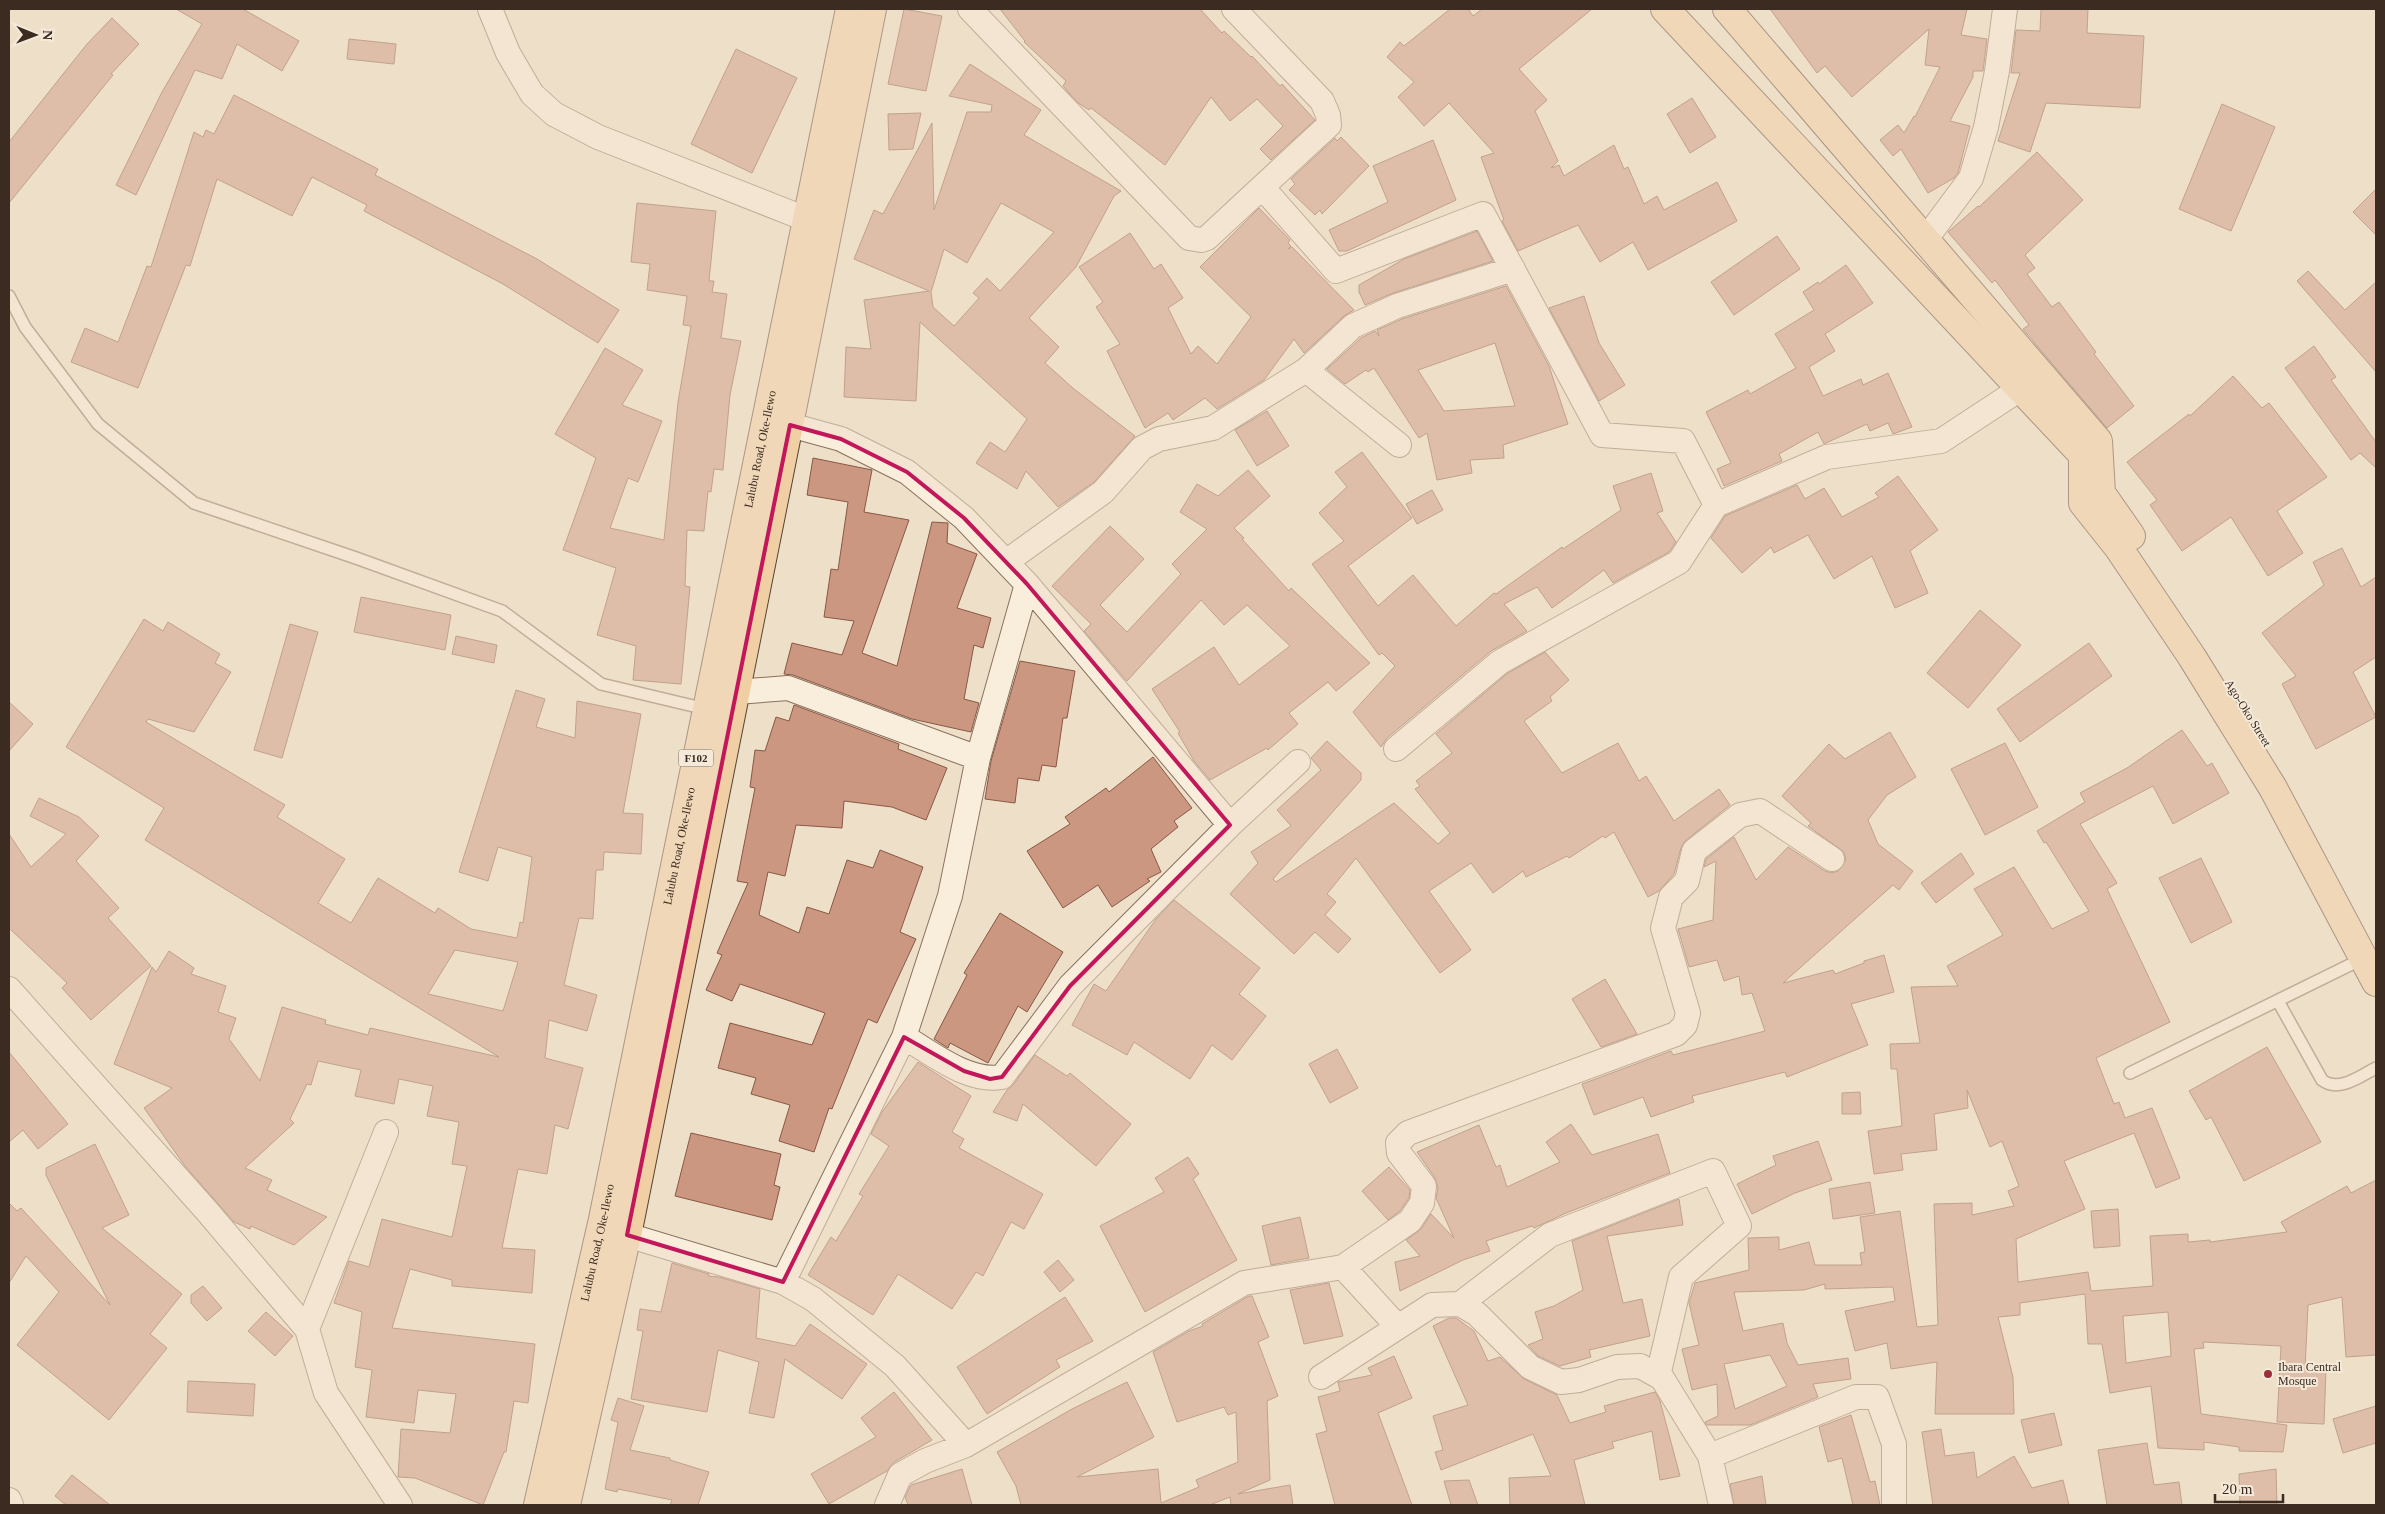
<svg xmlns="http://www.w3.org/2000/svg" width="2385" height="1514" font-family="Georgia,serif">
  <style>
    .building { fill: #cb9780; stroke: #895844; fill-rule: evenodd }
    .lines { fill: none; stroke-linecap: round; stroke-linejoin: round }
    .service-casing { stroke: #8a715e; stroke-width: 14 }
    .minor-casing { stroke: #8a715e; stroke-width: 26 }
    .primary-casing { stroke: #584032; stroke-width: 30 }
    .service { stroke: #f9eddc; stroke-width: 11 }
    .minor { stroke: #f9eddc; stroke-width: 24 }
    .primary { stroke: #efcfa3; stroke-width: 28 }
    .marked { fill: none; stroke: #c2185b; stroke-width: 4; stroke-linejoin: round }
    .poi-dot { fill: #982f3b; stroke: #f5ead9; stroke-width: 2 }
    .labels { text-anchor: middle; stroke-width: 4; stroke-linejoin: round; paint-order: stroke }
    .shield { fill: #f5ead9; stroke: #736458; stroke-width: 1 }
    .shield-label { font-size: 11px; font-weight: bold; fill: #3b2b21 }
    .street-label { font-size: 12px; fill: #3b2b21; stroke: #f5ead9 }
    .poi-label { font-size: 12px; fill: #3b2b21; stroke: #f5ead9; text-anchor: start }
  </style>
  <rect width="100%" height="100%" fill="#eedfc9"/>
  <path class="building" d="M176 9H243L299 41 282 71 237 44 222 79 195 70 136 195 116 185 162 92 202 24Z
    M904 9 942 16 926 91 888 84Z
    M1000 9H1200L1222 33 1224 31 1251 57 1252 56 1280 86 1282 84 1315 120 1271 160 1260 149 1283 126 1257 99 1230 121 1211 97 1165 165 1091 108 1089 110 1077 102 1063 86 1066 81 1024 42 1025 41Z
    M1450 9H1468L1473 16 1482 9H1592L1519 69 1547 100 1535 111 1558 161 1551 168 1559 165 1564 176 1614 145 1624 169 1628 167 1644 204 1657 196 1664 210 1717 182 1737 221 1648 270 1633 242 1600 262 1578 225 1518 251 1502 221 1504 220 1481 157 1494 153 1449 103 1424 126 1398 97 1414 82 1387 57 1400 42 1404 46Z
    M1770 9H1967L1961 35 1987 39 1983 71H1973V77L1950 121 1970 126 1958 173 1954 178 1928 193 1901 149 1893 156 1880 140 1898 125 1904 133 1914 116 1915 117 1940 67 1925 65 1929 29 1852 97 1825 66 1817 73Z
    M2041 9H2088L2087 33 2144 36 2140 108 2046 103 2030 152 1998 141 2020 73H2011L2016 30 2040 31Z
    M112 18 139 44 111 74 113 75 9 203V142L87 44Z
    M349 39 396 44 394 64 347 59Z
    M736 49 797 78 752 173 691 144Z
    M970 64 1041 110 1024 135 1121 191 1114 196 1076 267 1029 318 1059 347 1045 363 1074 389 1135 436 1094 482 1058 507 1026 471 1017 489 976 463 990 442 1005 452 1027 419 920 322 916 401 844 397 846 347 871 349 864 300 929 291 854 259 874 210 883 214 932 123 934 210 967 112H991L992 105 949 96ZM1001 203 1054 232 1000 291 987 278 973 293 979 298 954 326 933 307 931 292 944 249 967 263Z
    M234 95 378 169 375 175 537 259 619 310 598 343 503 284 364 211 367 205 312 177 292 216 217 179 190 266 186 265 138 388 71 362 85 328 118 342 147 266 151 267 194 132 203 137 206 130 214 134Z
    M1692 98 1716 137 1690 153 1667 114Z
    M2222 104 2275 127 2231 231 2179 209Z
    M921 113 913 149 889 150 888 114Z
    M1341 137 1369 166 1322 214 1320 210 1315 215 1289 190 1295 184 1291 179 1335 138 1337 141Z
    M1433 140 1456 200 1347 251H1339L1329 230 1388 202 1373 166Z
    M2037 152 2083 200 2025 255 2035 268 2027 274 2052 307 2059 302 2096 352 2094 354 2134 406 2107 428 2028 335 2023 329 2029 325 1995 280 1992 283 1948 232 1978 206 1979 207Z
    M2376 189V235L2353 212Z
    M637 203 716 211 709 281H714L712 292 727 294 721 338 741 341 730 395 723 470 714 469 711 492 708 491 704 531 687 530 685 586 690 587 681 684 633 680 636 646 597 635 616 568 563 550 596 458 555 434 605 348 643 370 622 405 662 421 638 482 628 478 610 528 664 540 678 402 691 326 683 325 687 296 647 290 650 264 631 262Z
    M1259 208 1290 240 1288 243 1291 246 1288 249 1292 247 1354 310 1344 316 1304 353 1294 339 1264 380 1217 409 1205 398 1173 420 1168 413 1145 428 1107 351 1120 344 1096 307 1103 302 1079 267 1130 233 1154 269 1161 264 1183 298 1168 308 1191 354 1198 346 1217 364 1251 317 1200 267Z
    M1477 231 1493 261 1393 293 1365 305 1359 292V285L1404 259Z
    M1777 236 1800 269 1734 315 1711 282Z
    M1846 265 1873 303 1825 334 1835 351 1809 367 1823 396 1861 379 1863 385 1888 373 1912 427 1893 434 1888 423 1870 431 1867 424 1824 444 1818 432 1779 454 1782 461 1724 486 1717 469 1731 463 1706 412 1748 390 1750 394 1796 368 1775 334 1814 310 1803 292 1818 282 1819 284Z
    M2308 271 2345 310 2376 282V372L2297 281Z
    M1506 286 1549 366 1568 424 1503 445 1504 458 1470 460 1472 473 1437 480 1427 433 1419 438 1374 368 1368 372 1366 370 1345 384 1327 369 1361 338 1375 331 1379 336 1377 330 1402 319ZM1495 343 1515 406 1444 411 1418 370Z
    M1584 296 1599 343 1625 385 1599 401 1549 308Z
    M2314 346 2336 377 2331 380 2376 442V468L2360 453 2351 460 2285 368Z
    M2233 376 2262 408 2269 403 2327 477 2277 511 2303 553 2268 576 2231 517 2182 551 2150 505 2157 500 2127 462 2189 414 2190 416Z
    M1267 411 1289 446 1257 466 1235 430Z
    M1362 452 1412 518 1348 566 1378 606 1413 575 1456 626 1494 593 1496 594 1562 547 1563 549 1621 510 1613 486 1651 473 1663 511 1657 513 1676 542 1669 552 1613 583 1604 570 1552 608 1537 587 1504 604 1527 631 1491 651 1387 738 1381 747 1353 712 1395 666 1382 653 1379 655 1312 564 1344 541 1319 513 1347 487 1335 472Z
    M813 458 872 470 864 512 909 520 862 653 897 666 932 522 948 523 947 543 977 554 957 608 991 618 983 648 974 645 964 699 979 703 971 732 912 719 793 675 784 674 792 643 842 655 854 621 824 617 831 569 838 570 848 502 807 495Z
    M1248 470 1270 496 1234 528 1244 538 1242 539 1289 591 1291 588 1370 663 1336 691 1328 682 1289 713 1298 724 1268 750 1267 748 1210 780 1194 761 1178 733 1180 732 1152 689 1214 647 1239 685 1290 646 1247 605 1224 625 1201 600 1127 681 1084 631 1091 624 1052 586 1110 526 1144 559 1100 605 1127 632 1181 574 1172 564 1207 529 1180 512 1197 484 1218 496Z
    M1898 476 1938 530 1910 551 1928 593 1895 608 1872 556 1834 579 1808 535 1774 553 1771 547 1742 573 1711 538 1725 516 1797 485 1805 499 1824 488 1842 517 1879 497 1875 493Z
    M1432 490 1443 510 1417 524 1406 504Z
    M2342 548 2361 587 2376 577V657L2353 672 2376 717 2316 749 2282 684 2296 676 2262 633 2324 585 2313 562Z
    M361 597 451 615 445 650 354 632Z
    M1980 610 2021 645 1968 708 1927 673Z
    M144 619 163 631 168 622 220 654 215 663 231 672 194 732 148 719 146 722 285 805 277 817 345 859 318 903 351 923 378 878 435 913 438 908 471 929 517 938 520 922 523 923 532 857 498 847 488 881 459 872 516 690 545 699 536 727 575 738 577 701 641 714 623 813 643 814 641 854 604 852 603 870H596L593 919 579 918 564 985 597 995 587 1031 549 1020 545 1058 583 1068 568 1129 555 1125 547 1174 518 1169 502 1248 535 1250 532 1293 452 1286V1280L410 1269 392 1328 535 1344 528 1403 514 1401 506 1452H504L483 1505 415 1478 398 1477 401 1429 450 1433 456 1394 418 1390 414 1423 366 1417 372 1370 355 1367 362 1312 334 1303 349 1261 369 1267 382 1219 452 1237 467 1166 452 1164 459 1122 427 1116 433 1086 399 1079 394 1104 355 1096 361 1070 318 1061 311 1085 307 1084 290 1119 294 1123 245 1168 272 1180 267 1190 327 1217 294 1245 251 1226 250 1229 234 1222 185 1166 144 1108 172 1088 114 1064 152 967 156 972 169 951 194 968 191 974 226 986 218 1012 236 1018 229 1039 260 1081 282 1007 326 1020 325 1024 368 1035 370 1028 499 1057 145 840 164 808 66 747ZM455 950 518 962 503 1011 428 994Z
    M290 624 318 632 282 758 254 750Z
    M456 636 497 645 494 663 452 654Z
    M2089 643 2112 676 2020 742 1997 709Z
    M1545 652 1569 680 1550 697 1552 701 1524 721 1562 773 1618 743 1639 781 1646 776 1674 821 1719 789 1730 805 1685 841 1681 848 1674 874 1659 891 1648 897 1614 832 1605 838 1603 836 1569 858 1567 856 1526 877 1523 871 1493 893 1471 863 1429 891 1471 950 1440 973 1356 858 1327 894 1336 902 1325 915 1351 939 1338 953 1315 932 1294 954 1230 894 1258 863 1251 852 1291 826 1277 810 1321 770 1311 758 1327 741 1361 773V780L1273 879 1276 882 1394 803 1438 844 1450 833 1415 789 1420 786 1416 781 1452 753 1436 734 1508 673Z
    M1020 661 1075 671 1067 718H1063L1056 767 1042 765 1039 781 1018 778 1015 803 985 799 991 761Z
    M9 702 33 724 9 751Z
    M794 705 899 744 898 749 947 768 926 820 892 807 844 801 842 828 796 825 785 876 768 872 759 915 799 933 807 907 829 914 847 860 873 868 880 850 923 867 900 932 916 939 877 1023 868 1019 832 1109 829 1108 814 1152 779 1141 790 1105 751 1094 756 1078 718 1068 730 1023 812 1045 825 1013 740 984 732 1001 706 990 722 955 717 953 748 883 737 881 755 788 750 787 755 750 765 751 776 717 789 721Z
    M2182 730 2207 766 2212 763 2229 793 2173 824 2153 786 2080 824 2117 883 2107 889 2170 1022 2096 1058 2114 1104 2119 1102 2125 1118 2152 1108 2180 1178 2156 1188 2134 1133 2064 1161 2085 1209 2016 1239 2018 1282 2088 1272 2091 1291 2153 1286 2150 1236 2188 1234V1242L2210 1240V1242L2287 1232 2281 1222 2347 1186 2351 1193 2376 1180V1355L2346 1357 2342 1297 2308 1305 2305 1370H2326L2324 1424 2277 1422 2281 1346 2203 1342 2204 1348 2194 1349 2201 1414 2287 1425 2283 1452 2239 1451V1447L2204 1442V1450L2158 1448 2151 1386 2110 1393 2102 1344H2088L2085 1294 2020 1303V1315L1998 1317 2013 1377 2014 1414H1935L1937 1362 1891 1369 1887 1343 1855 1351 1845 1311 1895 1301 1893 1287 1825 1289V1284L1804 1290 1734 1292 1743 1331 1783 1323 1787 1343 1798 1365 1848 1358 1851 1379 1813 1384 1818 1397 1750 1425H1707L1705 1422 1718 1416 1717 1384 1692 1390 1682 1349 1699 1345 1689 1303 1695 1283 1749 1270 1748 1238 1779 1237V1250L1809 1242 1815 1265H1862L1860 1253 1865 1252 1860 1217 1900 1211 1917 1327 1938 1325 1934 1204 1972 1203V1215L2014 1206 2008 1191 2019 1186 2002 1141 1990 1147 1967 1090 1968 1108 1934 1114 1937 1150 1901 1154 1903 1170 1874 1174 1868 1131 1902 1126 1897 1069H1891L1890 1044 1920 1043 1911 987 1958 986 1947 966 2003 935 1974 889 2014 867 2052 929 2089 911 2046 842 2044 843 2037 831 2085 802 2080 793 2127 768ZM2168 1312 2171 1356 2126 1363 2123 1316ZM1770 1355 1787 1386 1735 1409 1724 1364Z
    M1890 732 1916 777 1887 795 1868 820 1878 844 1913 871 1899 890 1893 885 1783 983 1833 970 1835 974 1864 963V961L1884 955 1894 992 1851 1004 1868 1045 1787 1077 1785 1072 1692 1096 1694 1102 1651 1117 1643 1097 1594 1115 1582 1084 1671 1051 1673 1055 1765 1031 1752 993 1742 995 1739 976 1724 981 1717 960 1689 967 1678 929 1713 920 1716 861 1704 867 1706 859 1734 837 1756 880 1788 847 1825 871 1832 873 1838 871 1846 860 1844 852 1808 826 1811 823 1782 796 1829 744 1845 759Z
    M2005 743 2038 807 1985 835 1951 769Z
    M1153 757 1192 808 1174 821 1178 827 1151 849 1161 872 1147 879 1150 881 1112 907 1098 885 1063 908 1027 851 1070 824 1065 817 1106 788 1109 792Z
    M39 798 79 817 99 836 76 861 119 908 108 918 151 966 91 1020 62 988 67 983 9 928V834L31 867 66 834 30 816Z
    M1961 853 1974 874 1936 903 1921 883Z
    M2201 858 2232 922 2191 943 2159 878Z
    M1174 900 1260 968 1239 994 1266 1016 1232 1060 1212 1045 1190 1079 1134 1042 1127 1055 1072 1025 1094 984 1106 991 1156 919Z
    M1000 913 1063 952 1027 1012 1018 1006 988 1063 950 1043 948 1048 934 1039 967 975 964 973Z
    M1605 979 1637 1034 1601 1047 1572 999Z
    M2267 1047 2321 1142 2244 1181 2211 1117 2206 1120 2189 1091Z
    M1337 1049 1358 1088 1330 1103 1309 1064Z
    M9 1052 68 1124 38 1149 23 1130 9 1142Z
    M1035 1055 1067 1076 1070 1073 1131 1124 1096 1166 1023 1104 1017 1121 993 1112 1007 1090 1013 1085Z
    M918 1062 971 1096 952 1132 964 1139 959 1148 1043 1194 1024 1229 1011 1222 983 1276 976 1272 952 1309 898 1274 873 1315 808 1275 831 1237 836 1241 863 1196 859 1194 889 1146 871 1134 882 1112Z
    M1860 1092 1861 1114H1842V1093Z
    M1571 1124 1592 1155 1658 1134 1670 1173 1566 1213 1534 1228 1532 1226 1486 1241 1490 1251 1463 1260 1400 1291 1395 1262 1420 1256 1406 1240 1421 1229 1431 1214 1454 1238 1436 1198 1438 1188 1435 1178 1417 1152 1479 1125 1496 1167 1500 1165 1507 1187 1560 1162 1546 1142Z
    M691 1133 781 1154 774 1185 780 1187 772 1220 675 1196Z
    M1818 1141 1832 1180 1795 1193 1752 1214 1737 1184 1776 1165 1773 1156Z
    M95 1144 129 1215 102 1228 182 1294 150 1334 167 1348 109 1420 17 1345 59 1292 26 1256 9 1283V1203L17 1211 21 1208 110 1305 46 1175V1168Z
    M1188 1157 1199 1174 1193 1179 1237 1260 1145 1312 1100 1226 1164 1192 1155 1178Z
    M1389 1167 1410 1190 1409 1198 1400 1211 1388 1220 1362 1191Z
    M1870 1182 1875 1213 1833 1219 1829 1189Z
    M1679 1199 1683 1225 1607 1236 1623 1303 1642 1299 1650 1336 1589 1350 1591 1357 1560 1366 1538 1356 1528 1345 1543 1339 1535 1312 1554 1306 1583 1290 1572 1241Z
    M2118 1209 2120 1246 2094 1248 2091 1211Z
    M1300 1217 1309 1258 1271 1265 1262 1226Z
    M1058 1260 1074 1280 1060 1292 1044 1272Z
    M672 1263 709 1274 708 1276 719 1277 760 1289 756 1338 795 1346 810 1324 867 1364 842 1399 785 1359 774 1418 749 1413 759 1362 718 1350 707 1412 631 1399 643 1331 637 1330 640 1309 661 1312Z
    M1329 1283 1343 1336 1304 1344 1290 1290Z
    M203 1286 222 1308 207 1321 191 1303V1295Z
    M1249 1296H1252L1269 1337 1258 1342 1278 1396 1267 1401 1270 1480 1238 1494 1290 1485 1293 1505H1231L1230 1497 1210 1505H1021L1016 1486 997 1452 1072 1409 1127 1382 1154 1437 1077 1477 1158 1469 1161 1503 1199 1487 1196 1480 1238 1462 1236 1412 1228 1415 1224 1407 1177 1422 1153 1352 1189 1331 1203 1326 1202 1324Z
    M1065 1297 1093 1341 1056 1360 1060 1367 987 1414 957 1367Z
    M266 1312 293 1336 275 1356 248 1331Z
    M1449 1318H1456L1474 1331 1488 1361 1500 1357 1524 1379 1557 1395 1570 1423 1606 1412 1604 1406 1655 1392 1660 1401 1680 1476 1660 1480 1652 1431 1612 1442 1614 1448 1574 1460 1585 1505H1510L1509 1478 1551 1476 1533 1434 1441 1470 1435 1452 1443 1450 1433 1416 1468 1405 1433 1326Z
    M1394 1356 1412 1398 1378 1413 1412 1505H1335L1316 1434 1327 1431 1318 1397 1340 1391 1338 1382 1372 1375 1368 1368Z
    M188 1381 255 1384 253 1416 187 1412Z
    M894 1392 932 1440 893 1463 887 1471 829 1504 811 1474 876 1437 861 1418Z
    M618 1398 644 1406 630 1450 670 1458V1460L709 1472 698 1505H670L672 1500 618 1489 617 1492 605 1489 618 1422 611 1420Z
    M2376 1406V1443L2343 1453 2333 1419Z
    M2054 1413 2062 1445 2029 1453 2021 1420Z
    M1851 1415 1870 1482 1875 1481 1880 1505H1853L1842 1458 1828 1462 1819 1427Z
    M1941 1429 1945 1456 1974 1452 1977 1478 2014 1456 2032 1488 2063 1480 2069 1505H1933L1922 1432Z
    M2147 1443 2154 1485 2179 1482 2182 1505H2107L2098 1450Z
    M962 1469 972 1505H908L905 1497 911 1485Z
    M2276 1469 2277 1505H2240L2239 1474Z
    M72 1475 110 1505H66L55 1496Z
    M1762 1476 1766 1505H1734L1730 1484Z
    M1469 1480 1478 1505H1451L1444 1481Z"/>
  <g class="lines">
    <defs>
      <path id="service" d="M9 296 25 327 98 424 194 503 356 558 502 611 601 684 706 709
        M2278 1001 2322 1080C2339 1093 2360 1076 2376 1068
        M2130 1073 2364 958"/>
      <path id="minor" d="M490 9 508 53 532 94 554 114 598 137 806 219
        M970 9 1189 238 1201 240 1207 238 1329 125 1328 115 1322 101 1234 9
        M1262 187 1336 271 1483 214 1602 435 1683 441 1716 505
        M1925 240 1971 178 1986 127 1997 71 2005 9
        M1306 370 1353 326 1397 306 1513 269
        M790 425 841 439 907 472 964 518 1027 584 1230 825
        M1006 562 1103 492 1142 448 1159 439 1213 428 1306 370 1399 445
        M736 692 788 688 978 758
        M1396 749 1500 662 1679 562 1716 505 1827 457 1941 441 2020 389
        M9 989 206 1210 307 1329 326 1393 400 1505
        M904 1037C932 1053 968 1083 1002 1077L1070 986 1230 825 1298 762
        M627 1235 783 1282 813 1299 895 1366 966 1445
        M1343 1267 1398 1327
        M783 1282 904 1037 950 896 978 758 1027 584
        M1460 1304 1550 1235 1713 1171 1739 1226 1681 1277 1658 1376
        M307 1329 386 1132
        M1321 1377 1432 1305 1460 1304 1477 1314 1530 1367 1561 1382 1579 1380 1617 1367 1640 1366 1662 1378 1710 1456 1721 1505
        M1710 1456 1856 1397H1877L1894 1444V1505
        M9 1500 11 1505
        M887 1505 900 1475 925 1461 966 1445 1244 1283 1343 1267 1410 1221 1422 1203 1424 1186 1399 1153 1398 1143 1408 1133 1676 1034 1685 1025 1688 1013 1663 928 1671 897 1687 881 1694 851 1740 815 1760 811 1832 859"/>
      <g id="primary">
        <path d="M1665 9 2083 455V503L2118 547 2192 657 2273 788 2376 982"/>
        <path d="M1727 9 2098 441 2101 493 2131 536"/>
        <path id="s1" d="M538 1505 603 1219 850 9"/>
        <path d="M566 1505 627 1235 872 9"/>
      </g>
    </defs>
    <use href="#service" class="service-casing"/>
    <use href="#minor" class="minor-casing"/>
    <use href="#primary" class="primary-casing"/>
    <use href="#service" class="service"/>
    <use href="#minor" class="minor"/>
    <use href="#primary" class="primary"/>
  </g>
  <path d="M0 0H2385V1514H0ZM790 425 841 439 907 472 964 518 1027 584 1230 825 1070 986 1002 1077 990 1079 964 1071 904 1037 783 1282 627 1235Z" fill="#eedfc9" fill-opacity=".55" fill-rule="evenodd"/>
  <path class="marked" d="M790 425 841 439 907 472 964 518 1027 584 1230 825 1070 986 1002 1077 990 1079 964 1071 904 1037 783 1282 627 1235Z"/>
  <circle class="poi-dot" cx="2268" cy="1374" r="5"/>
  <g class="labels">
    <rect class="shield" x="678.5" y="749.5" width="35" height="17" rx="4"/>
    <g class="shield-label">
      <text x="696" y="762">F102</text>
    </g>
    <g class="street-label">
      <text dy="4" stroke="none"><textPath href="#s1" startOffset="1079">Lalubu Road, Oke-Ilewo</textPath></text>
      <text transform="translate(2248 713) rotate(58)" y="4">Ago-Oko Street</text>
      <text dy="4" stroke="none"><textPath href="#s1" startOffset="674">Lalubu Road, Oke-Ilewo</textPath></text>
      <text dy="4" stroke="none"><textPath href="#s1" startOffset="269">Lalubu Road, Oke-Ilewo</textPath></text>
    </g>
    <g class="poi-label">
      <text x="2278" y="1371">Ibara Central<tspan x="2278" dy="14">Mosque</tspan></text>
    </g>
  </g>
  <rect width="2385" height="1514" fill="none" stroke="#3b2b21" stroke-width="20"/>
  <g transform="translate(35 35) rotate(91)" stroke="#f5ead9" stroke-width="4" paint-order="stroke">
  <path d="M0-4L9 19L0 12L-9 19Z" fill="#3b2b21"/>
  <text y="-8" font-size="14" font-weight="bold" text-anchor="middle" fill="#3b2b21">N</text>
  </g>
  <path d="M2215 1494v8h68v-8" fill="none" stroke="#3b2b21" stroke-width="2.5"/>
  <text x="2222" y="1494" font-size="15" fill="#3b2b21" stroke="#f5ead9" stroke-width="4" paint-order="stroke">20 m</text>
</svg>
